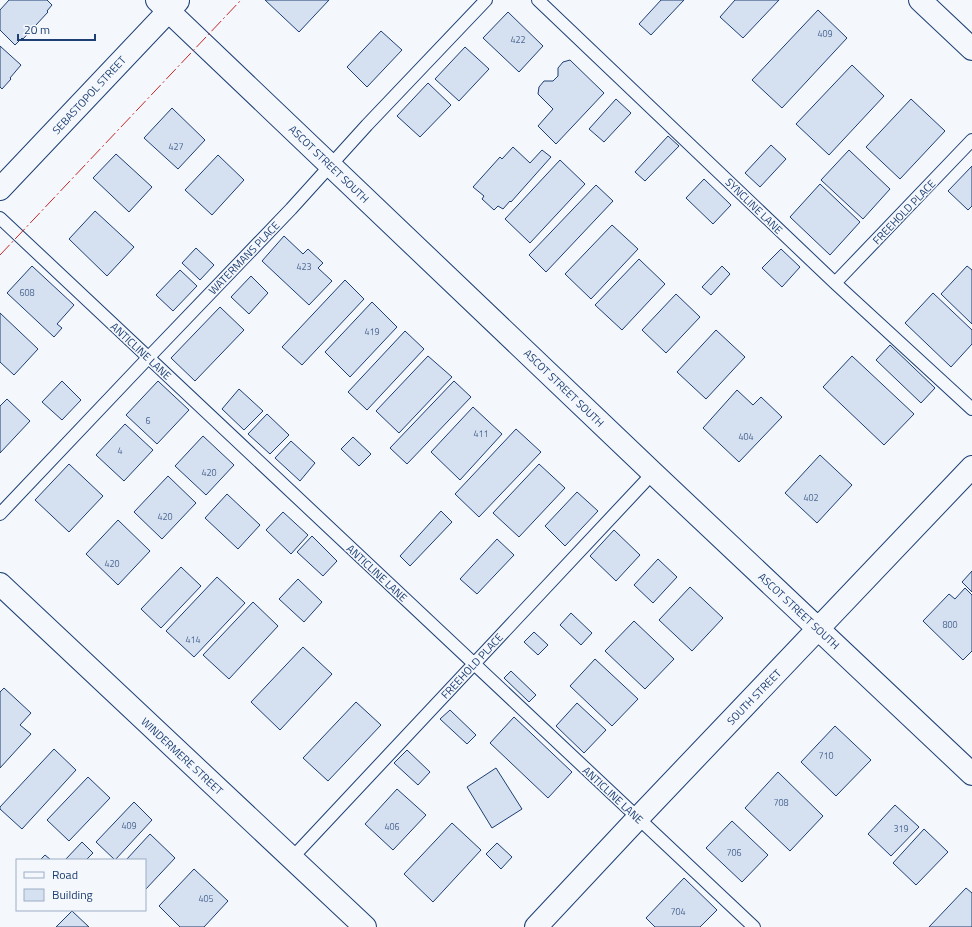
<svg xmlns="http://www.w3.org/2000/svg" width="972" height="927" font-family="'Titillium Web',sans-serif">
  <style>
    .building { fill: #d5e0f0; stroke: #1d3f73 }
    .lines { fill: none; stroke-linecap: round; stroke-linejoin: round }
    .service-casing { stroke: #1d3f73; stroke-width: 14 }
    .minor-casing { stroke: #1d3f73; stroke-width: 24 }
    .service { stroke: #f4f7fb; stroke-width: 12 }
    .minor { stroke: #f4f7fb; stroke-width: 22 }
    .power { stroke: #c62828; stroke-width: 1; stroke-dasharray: 14 3 2 3; stroke-linecap: butt }
    .labels { text-anchor: middle; stroke-width: 3; stroke-linejoin: round; paint-order: stroke }
    .number-label { font-size: 9px; fill: #4b6792 }
    .street-label { font-size: 11px; fill: #1d3f73; stroke: #f4f7fb }
  </style>
  <rect width="100%" height="100%" fill="#f4f7fb"/>
  <path class="building" d="M9 0H47L52 5 47 11 48 12 23 39 22 38 15 45 0 30V10Z
    M265 0H329L299 32Z
    M661 0H684L651 35 639 24Z
    M735 0H779L743 38 720 17Z
    M818 10 847 38 782 108 752 80Z
    M508 12 543 46 519 72 483 38Z
    M381 31 402 50 367 87 347 67Z
    M0 46 21 65 10 78 11 79 2 89 0 87Z
    M465 47 489 69 459 101 435 79Z
    M570 60 604 93 556 144 538 126 553 109 538 94 539 87 544 81H553L558 76V68L563 62Z
    M852 65 884 96 829 155 796 124Z
    M428 83 451 105 420 137 397 116Z
    M616 99 631 113 604 142 589 129Z
    M911 99 945 131 900 179 866 147Z
    M172 108 205 140 178 169 144 138Z
    M668 136 679 146 645 181 635 172Z
    M771 145 786 159 760 187 745 173Z
    M513 147 530 163 542 150 551 157 511 202 510 201 503 209 498 206 494 210 482 199 484 196 473 187 500 157 502 159Z
    M849 150 890 189 863 219 821 180Z
    M116 154 152 187 129 212 93 178Z
    M218 155 244 180 212 215 185 190Z
    M560 160 585 184 530 243 505 219Z
    M972 166V206L968 210 948 191Z
    M704 179 731 205 713 224 686 198Z
    M820 184 860 222 830 255 790 217Z
    M596 185 613 201 546 272 529 255Z
    M95 211 134 247 107 276 69 239Z
    M612 225 638 249 591 299 565 274Z
    M284 236 303 254 308 249 323 263 318 268 332 281 309 305 262 261Z
    M196 248 214 265 200 280 182 263Z
    M781 249 800 267 782 287 762 268Z
    M639 259 665 284 622 330 595 305Z
    M32 266 74 305 57 324 62 328 54 337 7 293Z
    M722 266 730 274 711 295 702 287Z
    M967 266 972 270V324L941 294Z
    M180 270 197 286 173 311 156 295Z
    M251 276 268 293 249 314 231 297Z
    M345 280 364 299 302 365 282 347Z
    M933 293 972 330V344L951 367 905 323Z
    M676 294 700 317 666 353 642 330Z
    M372 302 397 327 350 377 325 352Z
    M220 307 244 330 195 381 171 358Z
    M0 313 38 349 14 375 0 362Z
    M716 330 745 357 706 399 677 372Z
    M405 331 424 349 367 410 348 392Z
    M890 345 935 388 921 403 876 360Z
    M428 356 452 377 399 433 376 411Z
    M852 356 914 414 884 445 823 387Z
    M62 381 81 400 62 420 42 402Z
    M158 381 189 410 157 444 126 415Z
    M454 381 471 397 407 464 390 448Z
    M239 389 263 411 244 430 222 409Z
    M737 390 753 405 761 397 782 417 739 462 703 428Z
    M7 399 30 421 0 453V406Z
    M473 407 502 434 460 480 431 452Z
    M267 414 289 435 270 454 248 434Z
    M125 424 153 450 124 481 96 455Z
    M516 429 541 452 479 517 455 494Z
    M203 436 234 465 206 495 175 466Z
    M353 437 371 454 359 466 341 449Z
    M291 441 315 463 300 481 275 458Z
    M820 455 852 485 817 523 785 493Z
    M69 464 103 496 69 532 35 500Z
    M539 464 565 488 519 537 493 513Z
    M168 476 196 503 162 539 134 512Z
    M577 492 598 511 565 546 545 526Z
    M227 494 260 525 238 549 205 518Z
    M441 511 452 522 410 566 400 556Z
    M283 512 308 535 291 554 266 530Z
    M118 520 150 551 118 585 86 554Z
    M614 530 640 555 616 581 590 556Z
    M312 536 337 561 323 576 297 552Z
    M497 539 514 555 477 594 460 579Z
    M658 559 677 577 653 603 634 585Z
    M181 567 201 586 161 628 141 609Z
    M972 571V592L962 582Z
    M217 577 245 603 194 657 166 631Z
    M298 579 322 602 304 622 279 599Z
    M690 587 723 618 692 651 659 620Z
    M965 588 972 595V651L963 660 923 621 949 594 955 599Z
    M253 602 278 626 229 679 203 655Z
    M571 613 592 633 581 645 560 625Z
    M634 621 674 659 645 689 605 651Z
    M534 632 548 645 538 655 524 642Z
    M303 647 332 674 280 730 251 702Z
    M595 659 638 699 612 726 570 686Z
    M511 671 536 695 529 702 504 678Z
    M4 688 31 713 20 725 31 734 0 768V692Z
    M356 702 381 725 328 781 303 758Z
    M577 703 606 730 584 753 556 726Z
    M450 710 476 735 467 744 440 719Z
    M514 717 572 772 548 798 490 743Z
    M835 726 871 760 836 796 801 762Z
    M54 749 76 770 22 829 0 809V807Z
    M407 750 430 772 418 785 394 763Z
    M496 768 522 809 492 828 467 787Z
    M778 772 823 816 790 851 745 808Z
    M88 777 110 798 69 841 47 820Z
    M397 789 426 815 393 850 365 824Z
    M134 802 152 820 115 860 96 842Z
    M895 805 919 827 891 856 868 834Z
    M732 821 768 855 742 882 706 848Z
    M452 823 481 850 433 902 404 874Z
    M924 829 948 852 916 885 893 863Z
    M150 834 175 858 145 890V860H126Z
    M82 842 93 853 86 860H65Z
    M497 843 512 857 501 869 486 854Z
    M45 855 51 860H40Z
    M194 869 228 901 204 927H180L159 906Z
    M684 878 717 910 700 927H655L646 918Z
    M966 888 972 893V927H929Z
    M72 911 89 927H56Z"/>
  <g class="lines">
    <defs>
      <path id="service" d="M538 0 835 283 972 409
        M0 218 754 927
        M835 283 972 140
        M0 514 148 358 291 209 367 125 486 0
        M292 858 653 473"/>
      <path id="minor" d="M157 0 653 473 972 774
        M920 0 972 49
        M0 189 178 1
        M0 584 365 927
        M536 927 638 818 972 467"/>
    </defs>
    <use href="#service" class="service-casing"/>
    <use href="#minor" class="minor-casing"/>
    <use href="#service" class="service"/>
    <use href="#minor" class="minor"/>
    <path class="power" d="M0 255 241 0"/>
  </g>
  <g class="labels">
    <g class="number-label">
      <text x="825" y="37">409</text>
      <text x="518" y="43">422</text>
      <text x="176" y="150">427</text>
      <text x="304" y="270">423</text>
      <text x="27" y="296">608</text>
      <text x="372" y="335">419</text>
      <text x="148" y="424">6</text>
      <text x="481" y="437">411</text>
      <text x="746" y="440">404</text>
      <text x="120" y="454">4</text>
      <text x="209" y="476">420</text>
      <text x="811" y="501">402</text>
      <text x="165" y="520">420</text>
      <text x="112" y="567">420</text>
      <text x="950" y="628">800</text>
      <text x="193" y="643">414</text>
      <text x="826" y="759">710</text>
      <text x="781" y="806">708</text>
      <text x="129" y="829">409</text>
      <text x="392" y="830">406</text>
      <text x="901" y="832">319</text>
      <text x="734" y="856">706</text>
      <text x="206" y="902">405</text>
      <text x="678" y="915">704</text>
    </g>
    <g class="street-label">
      <text transform="translate(89 95) rotate(-47)" y="4">SEBASTOPOL STREET</text>
      <text transform="translate(329 164) rotate(44)" y="4">ASCOT STREET SOUTH</text>
      <text transform="translate(754 206) rotate(44)" y="4">SYNCLINE LANE</text>
      <text transform="translate(904 212) rotate(-46)" y="4">FREEHOLD PLACE</text>
      <text transform="translate(244 258) rotate(-46)" y="4">WATERMANS PLACE</text>
      <text transform="translate(141 351) rotate(43)" y="4">ANTICLINE LANE</text>
      <text transform="translate(564 388) rotate(44)" y="4">ASCOT STREET SOUTH</text>
      <text transform="translate(377 573) rotate(43)" y="4">ANTICLINE LANE</text>
      <text transform="translate(799 611) rotate(43)" y="4">ASCOT STREET SOUTH</text>
      <text transform="translate(472 666) rotate(-47)" y="4">FREEHOLD PLACE</text>
      <text transform="translate(754 697) rotate(-46)" y="4">SOUTH STREET</text>
      <text transform="translate(182 756) rotate(43)" y="4">WINDERMERE STREET</text>
      <text transform="translate(613 795) rotate(43)" y="4">ANTICLINE LANE</text>
    </g>
  </g>
  <rect x="16" y="859" width="130" height="52" fill="#f4f7fb" stroke="#9eadc5"/>
  <rect x="24" y="872" width="20" height="6" fill="#f4f7fb" stroke="#9eadc5"/>
  <text x="52" y="879" font-size="12" fill="#1d3f73">Road</text>
  <rect x="24" y="889" width="20" height="12" fill="#d5e0f0" stroke="#9eadc5"/>
  <text x="52" y="899" font-size="12" fill="#1d3f73">Building</text>
  <path d="M18 34v6h77v-6" fill="none" stroke="#1d3f73" stroke-width="2"/>
  <text x="24" y="34" font-size="12" fill="#1d3f73" stroke="#f4f7fb" stroke-width="3" paint-order="stroke">20 m</text>
</svg>
